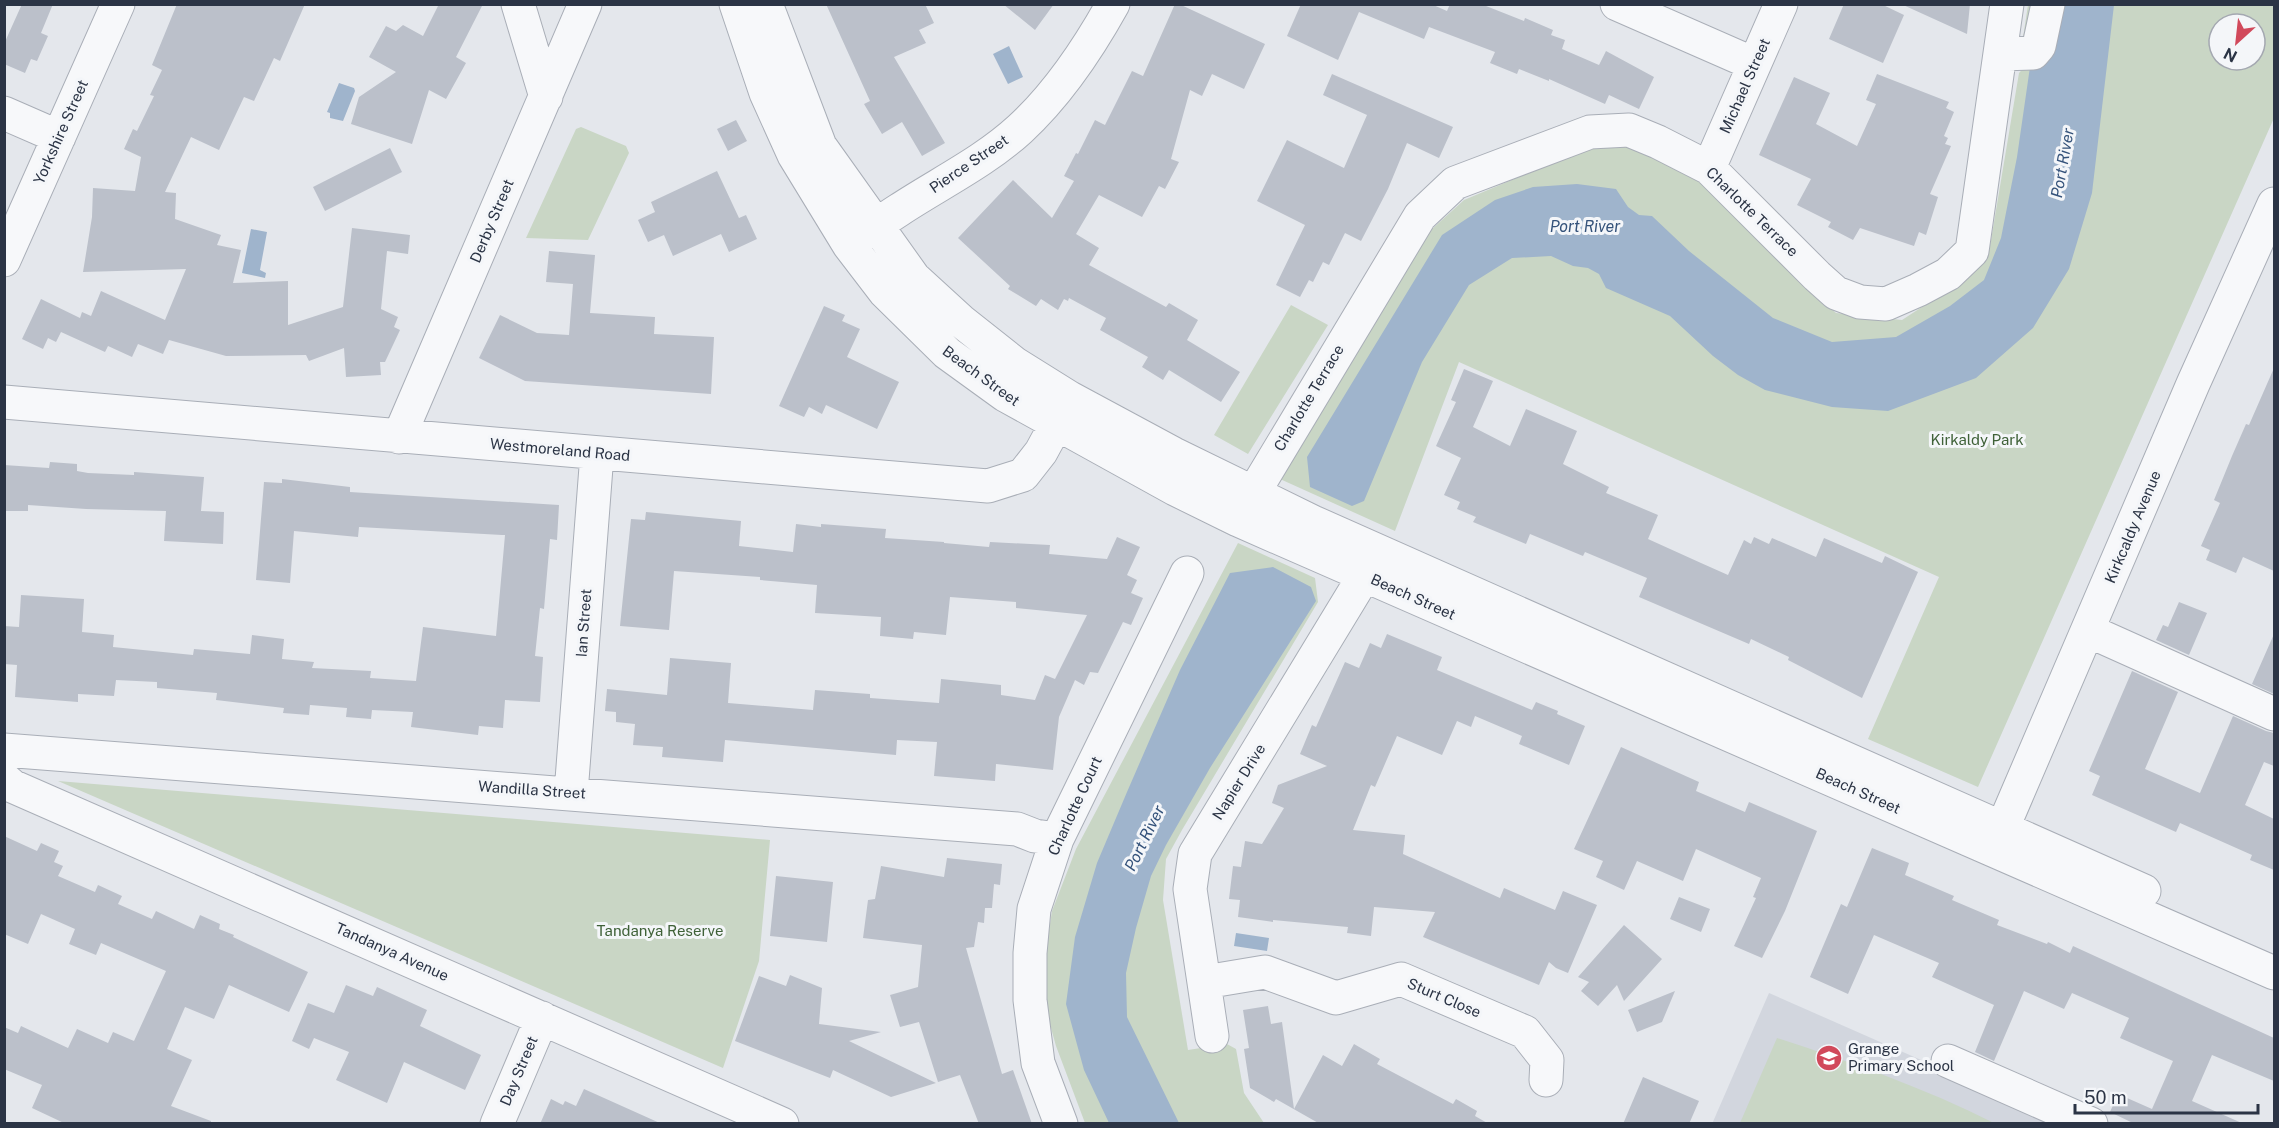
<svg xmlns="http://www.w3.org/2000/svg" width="2279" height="1128" font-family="'Public Sans',sans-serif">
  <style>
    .built { fill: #d2d6de }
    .green { fill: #c9d6c5; fill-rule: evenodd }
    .water { fill: #9fb4cc }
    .building { fill: #bbc0ca }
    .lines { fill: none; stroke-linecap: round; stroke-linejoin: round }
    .minor-casing { stroke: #a9aeb7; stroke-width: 35 }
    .minor { stroke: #f7f8fa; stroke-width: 33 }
    .labels { text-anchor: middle; stroke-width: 6; stroke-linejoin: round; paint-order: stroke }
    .street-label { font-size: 15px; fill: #2b3445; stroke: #f4f6f9 }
    .park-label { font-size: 15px; fill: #3f6138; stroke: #f4f6f9 }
    .poi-label { font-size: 15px; fill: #2b3445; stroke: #f4f6f9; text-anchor: start }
    .water-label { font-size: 16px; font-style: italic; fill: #34527a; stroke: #f4f6f9 }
  </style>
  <rect width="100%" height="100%" fill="#e4e7ec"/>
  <path class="built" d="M1769 993 2064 1123 1712 1124Z"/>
  <path class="green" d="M2028 5H2274V118L1978 787 1868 739 1939 577 1459 362 1395 531 1280 479 1283 471 1432 229 1464 200 1595 145 1624 143 1699 178 1802 282 1836 313 1902 320 1974 273 1990 246 2019 73 2031 60 2022 44ZM2219 24H2255V60H2219Z
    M581 127 626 146 629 153 588 240 526 238 576 129Z
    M1291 305 1328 325 1248 454 1214 435Z
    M1238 543 1315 578 1318 602 1182 830 1166 859 1163 900 1188 1050 1227 1044 1236 1049 1244 1093 1264 1123H1085L1056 1046 1040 988 1052 911 1076 849Z
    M58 781 770 840 759 961 723 1068Z
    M1777 1038C1851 1062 1924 1088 1994 1123H1740Z"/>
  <path class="water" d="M2054 5H2114L2092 193 2069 269 2033 328 1976 378 1888 411 1832 407 1765 390 1738 375 1713 356 1670 316 1606 288 1599 274 1588 268 1573 266 1551 256 1512 258 1469 285 1422 362 1364 501 1352 506 1310 487 1307 457 1442 235 1495 200 1533 187 1577 184 1616 189 1628 207 1639 215 1652 216 1689 251 1773 318 1832 342 1896 337 1950 306 1984 280 2001 238 2017 157 2031 60Z
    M1009 46 1023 77 1008 84 993 54Z
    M339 83 354 88 355 91 343 121 330 118V113L327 112Z
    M251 229 267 232 260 270 266 273 265 278 242 273Z
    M1273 567 1311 587 1316 601 1210 768 1166 845 1151 876 1136 928 1126 973 1127 1017 1179 1123H1109L1084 1070 1066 1004 1075 937 1097 863 1127 792 1180 670 1230 573Z
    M1236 933 1269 938 1267 951 1234 946Z"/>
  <path class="building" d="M22 4H53L41 33 48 36 37 61 31 59 25 73 4 64V44Z
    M177 4H305L280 61 274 58 254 101 244 97 219 150 191 137 165 192 176 193 175 219 221 235 217 245 241 250 233 283 288 281V325L343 307 352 228 410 235 408 254 387 251 381 309 398 317 394 327 400 330 385 362H380L381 375 346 377 344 348 309 361 306 355 226 356 169 340 163 354 138 344 132 357 108 346 105 352 61 332 56 342 48 338 43 349 22 339 41 299 80 318 82 312 91 316 101 291 165 320 186 269 83 272 92 217 93 188 135 191 141 157 124 149 133 129 137 131 154 96 150 95 162 70 152 65Z
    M439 4H483L456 57 466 63 446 99 429 90 412 144 351 124 359 97 396 72 369 57 386 26 396 31 403 25 423 36Z
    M826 4H925L934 23 919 30 926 43 894 57 945 143 922 156 902 122 882 134 864 104 870 101Z
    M1003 4H1054L1035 30Z
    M1175 4H1179L1265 44 1244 89 1212 74 1202 96 1190 90 1171 159 1179 162 1165 189 1159 186 1142 217 1099 195 1076 234 1099 248 1089 265 1166 307 1169 303 1198 320 1187 340 1240 372 1221 402 1169 370 1163 380 1142 367 1148 357 1100 330 1106 318 1069 298 1068 301 1064 299 1058 310 1041 299 1036 306 1008 289 1010 286 958 238 1013 180 1052 218 1074 181 1064 176 1076 153 1078 154 1095 120 1105 125 1132 71 1143 76Z
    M1301 4H1431L1447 11 1450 4H1481L1524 21 1525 18 1553 30 1551 35 1565 40 1562 49 1599 65 1606 51 1654 77 1639 109 1609 95 1605 104 1549 79V81L1519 69 1517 74 1490 63 1495 52 1429 27 1424 39 1359 12 1338 60 1287 36Z
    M1844 4H1881L1904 15 1883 63 1829 39Z
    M1901 4H1970L1967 34Z
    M1332 74 1453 127 1439 158 1407 143 1388 189 1361 241 1345 233 1329 265 1323 262 1313 282 1309 280 1300 297 1276 285 1305 225 1257 201 1287 140 1344 168 1367 115 1323 95Z
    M1877 74 1949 102 1946 108 1954 112 1944 136 1948 138 1945 144 1951 146 1930 194 1938 197 1926 235 1919 232 1914 246 1860 228 1853 240 1828 227 1831 222 1797 205 1811 179 1759 155 1794 77 1830 93 1816 124 1857 146 1876 104 1866 100Z
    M736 120 747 141 728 151 717 129Z
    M390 148 402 172 325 211 313 187Z
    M717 171 739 218 746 215 757 239 729 252 721 234 673 256 664 235 648 242 638 220 655 212 651 202Z
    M549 251 595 255 590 313 655 317 654 334 714 337 711 394 525 381 479 358 500 315 537 333 569 335 573 284 546 282Z
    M824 306 845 315 842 321 860 329 847 357 899 382 877 429 826 405 822 414 809 407 804 417 779 406Z
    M2274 368V571L2243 557 2236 573 2206 560 2210 550 2201 546 2220 503 2214 500 2232 456 2246 424 2249 425Z
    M1464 369 1493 381 1473 427 1510 446 1526 409 1577 431 1563 464 1609 487 1606 493 1658 515 1648 539 1701 563 1728 575 1744 540 1751 544 1754 537 1769 544 1772 538 1816 557 1824 538 1882 563 1885 556 1918 572 1862 698 1788 660 1789 657 1751 639 1749 644 1639 597 1647 578 1585 552 1583 556 1530 534 1526 544 1473 522 1476 517 1457 509 1460 502 1444 495 1461 458 1436 446 1456 402 1451 400Z
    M50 462 77 464V471L88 473 134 475V472L204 477 201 511 224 512 223 544 164 541 166 511 86 509 28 505V511H4V465L49 468Z
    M282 479 350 487V492L559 505 557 540 550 539 544 609 540 608 535 656 543 657 540 702 505 700 503 728 479 726 478 735 411 727 413 712 372 710 371 719 346 717 347 708 310 705 309 715 283 713 284 708 216 700 217 693 157 688V682L116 680 114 696 78 694V702L15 697 17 665 4 664V626L19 627 21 595 84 599 82 632 114 635 113 647 193 655 194 649 250 654 252 635 284 639 282 659 314 662 312 668 371 671 370 678 416 681 423 627 496 636 505 535H502L359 527 358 537 294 531 290 583 256 580 264 482 282 483Z
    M646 512 741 521 739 546 793 552 796 524 821 527V524L886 529 885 538 944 542V543L989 547 990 542 1050 545 1049 554 1107 559 1117 537 1140 547 1127 575 1137 580 1131 593 1143 598 1131 625 1123 622 1098 673 1090 672 1084 685 1075 680 1059 717 1053 770 996 764 995 781 934 776 937 742 897 740 896 755 725 740 723 762 662 757 663 747 633 745 635 724 616 722V712L605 711 607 689 667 695 670 658 731 663 728 703 813 710 815 690 870 694V698L939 703 941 679 1001 685V695L1035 700 1045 675 1055 679 1087 615 1016 608V602L950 597 946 635 914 632 913 639 880 636 881 617 815 613 817 585 760 580V577L674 571 669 630 620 626 631 519 645 520Z
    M2179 602 2207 613 2189 655 2156 640 2163 625 2168 627Z
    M1387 634 1442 657 1437 670 1532 710 1536 702 1558 711 1557 714 1585 726 1569 765 1519 744 1522 736 1475 716 1471 727 1457 721 1442 755 1397 736 1375 787 1371 785 1353 830 1405 835 1403 854 1500 898 1504 888 1555 910 1563 891 1597 905 1568 973 1556 968 1549 962 1539 985 1423 937 1435 912 1374 907 1371 936 1347 933 1348 927 1273 920V922L1238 917 1240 900 1229 899 1233 866 1241 867 1245 841 1262 844 1284 808 1272 803 1278 785 1327 766 1300 754 1312 725 1316 727 1345 662 1359 668 1370 643 1381 648Z
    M2274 634V694L2252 684Z
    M2132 671 2178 692 2145 769 2200 793 2233 716 2266 731 2274 733V766L2264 762 2245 805 2274 819V870L2250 860 2252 855 2180 823 2176 832 2092 795 2100 776 2089 771Z
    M1621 747 1699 782 1696 791 1745 812 1749 802 1817 831 1785 911 1762 958 1734 946 1756 898 1753 897 1761 878 1696 849 1683 881 1637 861 1624 890 1596 877 1603 861 1574 849Z
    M4 836 37 851 41 843 59 851 54 862 63 866 58 876 95 892 98 885 122 896 118 904 152 919 156 911 194 929 200 915 220 924 219 929 234 935 233 937 308 972 289 1012 229 985 214 1019 185 1007 167 1049 192 1060 171 1106 211 1121V1124H66L32 1108 42 1085 4 1069V1027L18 1033 21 1026 68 1048 77 1029 108 1043 113 1032 134 1041 166 971 101 943 96 955 69 944 75 929 41 914 28 944 4 934Z
    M1872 848 1909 863 1905 875 1954 896 1952 900 1999 920 1997 925 2047 944 2048 942 2070 953 2073 946 2274 1038V1081L2212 1055 2192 1101 2244 1124H2135L2110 1112 2118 1094 2152 1109 2173 1061 2120 1038 2129 1018 2072 993 2064 1009 2024 991 1994 1061 1975 1052 1994 1005 1932 977 1939 963 1874 935 1848 994 1810 977 1841 904 1847 907Z
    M947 858 1002 864 1000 885 994 884 992 908H985L984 923 978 922 974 947 966 948 1002 1074 1013 1070 1032 1124H979L960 1075 938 1082 919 1022 900 1027 890 995 918 987 922 945 863 938 868 900 875 899 881 866 944 877Z
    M776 876 833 882 827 942 770 936Z
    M1679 897 1710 909 1701 932 1670 919Z
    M1624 925 1662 959 1624 1001 1617 985 1598 1006 1581 991 1589 982 1578 977Z
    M790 975 822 988 819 1024 881 1032 849 1041 936 1083 891 1097 833 1070 830 1078 735 1041 759 976 786 986Z
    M346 985 373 996 377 987 427 1010 420 1026 481 1055 465 1090 404 1062 387 1103 336 1080 349 1052 314 1038 309 1049 292 1041 308 1003 334 1013Z
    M1675 991 1662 1022 1637 1032 1628 1010Z
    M1268 1006 1271 1024 1282 1022 1294 1109 1323 1055 1342 1066 1354 1044 1380 1059 1377 1064 1453 1104 1456 1099 1477 1111 1475 1116 1489 1124H1320L1276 1099 1274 1102 1250 1088 1244 1049 1249 1048 1243 1010Z
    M1643 1077 1699 1101 1689 1124H1623Z
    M584 1089 662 1124H540L551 1099 563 1105 565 1101 576 1106Z"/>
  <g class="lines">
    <defs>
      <path id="minor" d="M518 4 546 97
        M736 4 766 93 794 155 849 245 885 292 947 353 1005 395 1175 489 1238 520 2274 973
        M766 4 820 146 914 278 961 321 1014 363 1070 398 1174 454 1313 522 2144 891
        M1617 4 1754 64
        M2000 54 2033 53 2039 46 2048 4
        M4 113 59 137
        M1709 168 1781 4
        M857 238C871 229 885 219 899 210 940 183 984 162 1020 129 1058 94 1088 49 1113 4
        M4 260 118 4
        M4 402 988 486 1023 475 1041 452 1066 406
        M399 437 585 4
        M1242 512 1420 216 1455 183 1590 132 1629 130 1658 142 1709 168 1817 276 1836 293 1860 302 1886 304 1918 290 1948 274 1972 251 2007 4
        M2089 631 2274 714
        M4 750 1017 829 1035 836 1057 839
        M4 779 12 786 782 1124
        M571 793 597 454
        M1994 848 2193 384 2274 204
        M1205 982 1265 972 1336 998 1401 979 1525 1032 1547 1060 1546 1080
        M1212 1036 1190 889 1195 854 1375 558
        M1948 1061 2091 1124
        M497 1124 542 1018
        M1061 1124 1038 1063 1030 1000V953L1034 909 1057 839 1187 573"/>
    </defs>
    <use href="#minor" class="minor-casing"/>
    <use href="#minor" class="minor"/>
  </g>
  <defs>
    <symbol id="school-disc" viewBox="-11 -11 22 22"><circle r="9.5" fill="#d1495b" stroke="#f4f6f9"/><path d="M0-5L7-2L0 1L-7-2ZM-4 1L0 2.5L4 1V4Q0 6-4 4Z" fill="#fff"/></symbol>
  </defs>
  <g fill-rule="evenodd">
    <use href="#school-disc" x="1814" y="1043" width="30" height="30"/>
  </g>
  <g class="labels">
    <g class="street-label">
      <text transform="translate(1745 86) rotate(-66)" y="5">Michael Street</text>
      <text transform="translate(61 132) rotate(-66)" y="5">Yorkshire Street</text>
      <text transform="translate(969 164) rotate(-34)" y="5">Pierce Street</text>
      <text transform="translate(1752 212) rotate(44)" y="5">Charlotte Terrace</text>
      <text transform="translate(492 221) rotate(-67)" y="5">Derby Street</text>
      <text transform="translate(981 376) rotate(36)" y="5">Beach Street</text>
      <text transform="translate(1309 398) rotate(-59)" y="5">Charlotte Terrace</text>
      <text transform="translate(560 450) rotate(5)" y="5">Westmoreland Road</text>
      <text transform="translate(2133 527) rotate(-67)" y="5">Kirkcaldy Avenue</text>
      <text transform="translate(1413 597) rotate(24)" y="5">Beach Street</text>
      <text transform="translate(584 623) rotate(-86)" y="5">Ian Street</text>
      <text transform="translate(1239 782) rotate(-58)" y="5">Napier Drive</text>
      <text transform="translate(532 790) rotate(4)" y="5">Wandilla Street</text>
      <text transform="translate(1858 791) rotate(24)" y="5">Beach Street</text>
      <text transform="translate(1075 806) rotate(-65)" y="5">Charlotte Court</text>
      <text transform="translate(392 952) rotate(24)" y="5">Tandanya Avenue</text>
      <text transform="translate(1444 998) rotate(23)" y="5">Sturt Close</text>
      <text transform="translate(519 1071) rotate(-67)" y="5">Day Street</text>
    </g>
    <g class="park-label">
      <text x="1977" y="445">Kirkaldy Park</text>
      <text x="660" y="936">Tandanya Reserve</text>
    </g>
    <g class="poi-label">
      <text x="1848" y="1054">Grange<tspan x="1848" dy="17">Primary School</tspan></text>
    </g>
    <g class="water-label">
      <text transform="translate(2062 163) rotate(-80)" y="6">Port River</text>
      <text x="1585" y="232">Port River</text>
      <text transform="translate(1144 838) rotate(-64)" y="6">Port River</text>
    </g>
  </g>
  <rect width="2279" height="1128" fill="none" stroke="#2b3445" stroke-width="12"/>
  <g transform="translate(2237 42) rotate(207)"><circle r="28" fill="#f4f6f9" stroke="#a4a8b1" stroke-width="1.5"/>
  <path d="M0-4.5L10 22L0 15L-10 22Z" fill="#d1495b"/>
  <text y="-9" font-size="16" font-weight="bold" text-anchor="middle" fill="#2b3445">N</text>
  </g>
  <path d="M2075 1104v9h183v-9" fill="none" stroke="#2b3445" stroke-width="3"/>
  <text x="2084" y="1104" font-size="18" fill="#2b3445" stroke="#f4f6f9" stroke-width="4.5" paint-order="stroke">50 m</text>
</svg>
